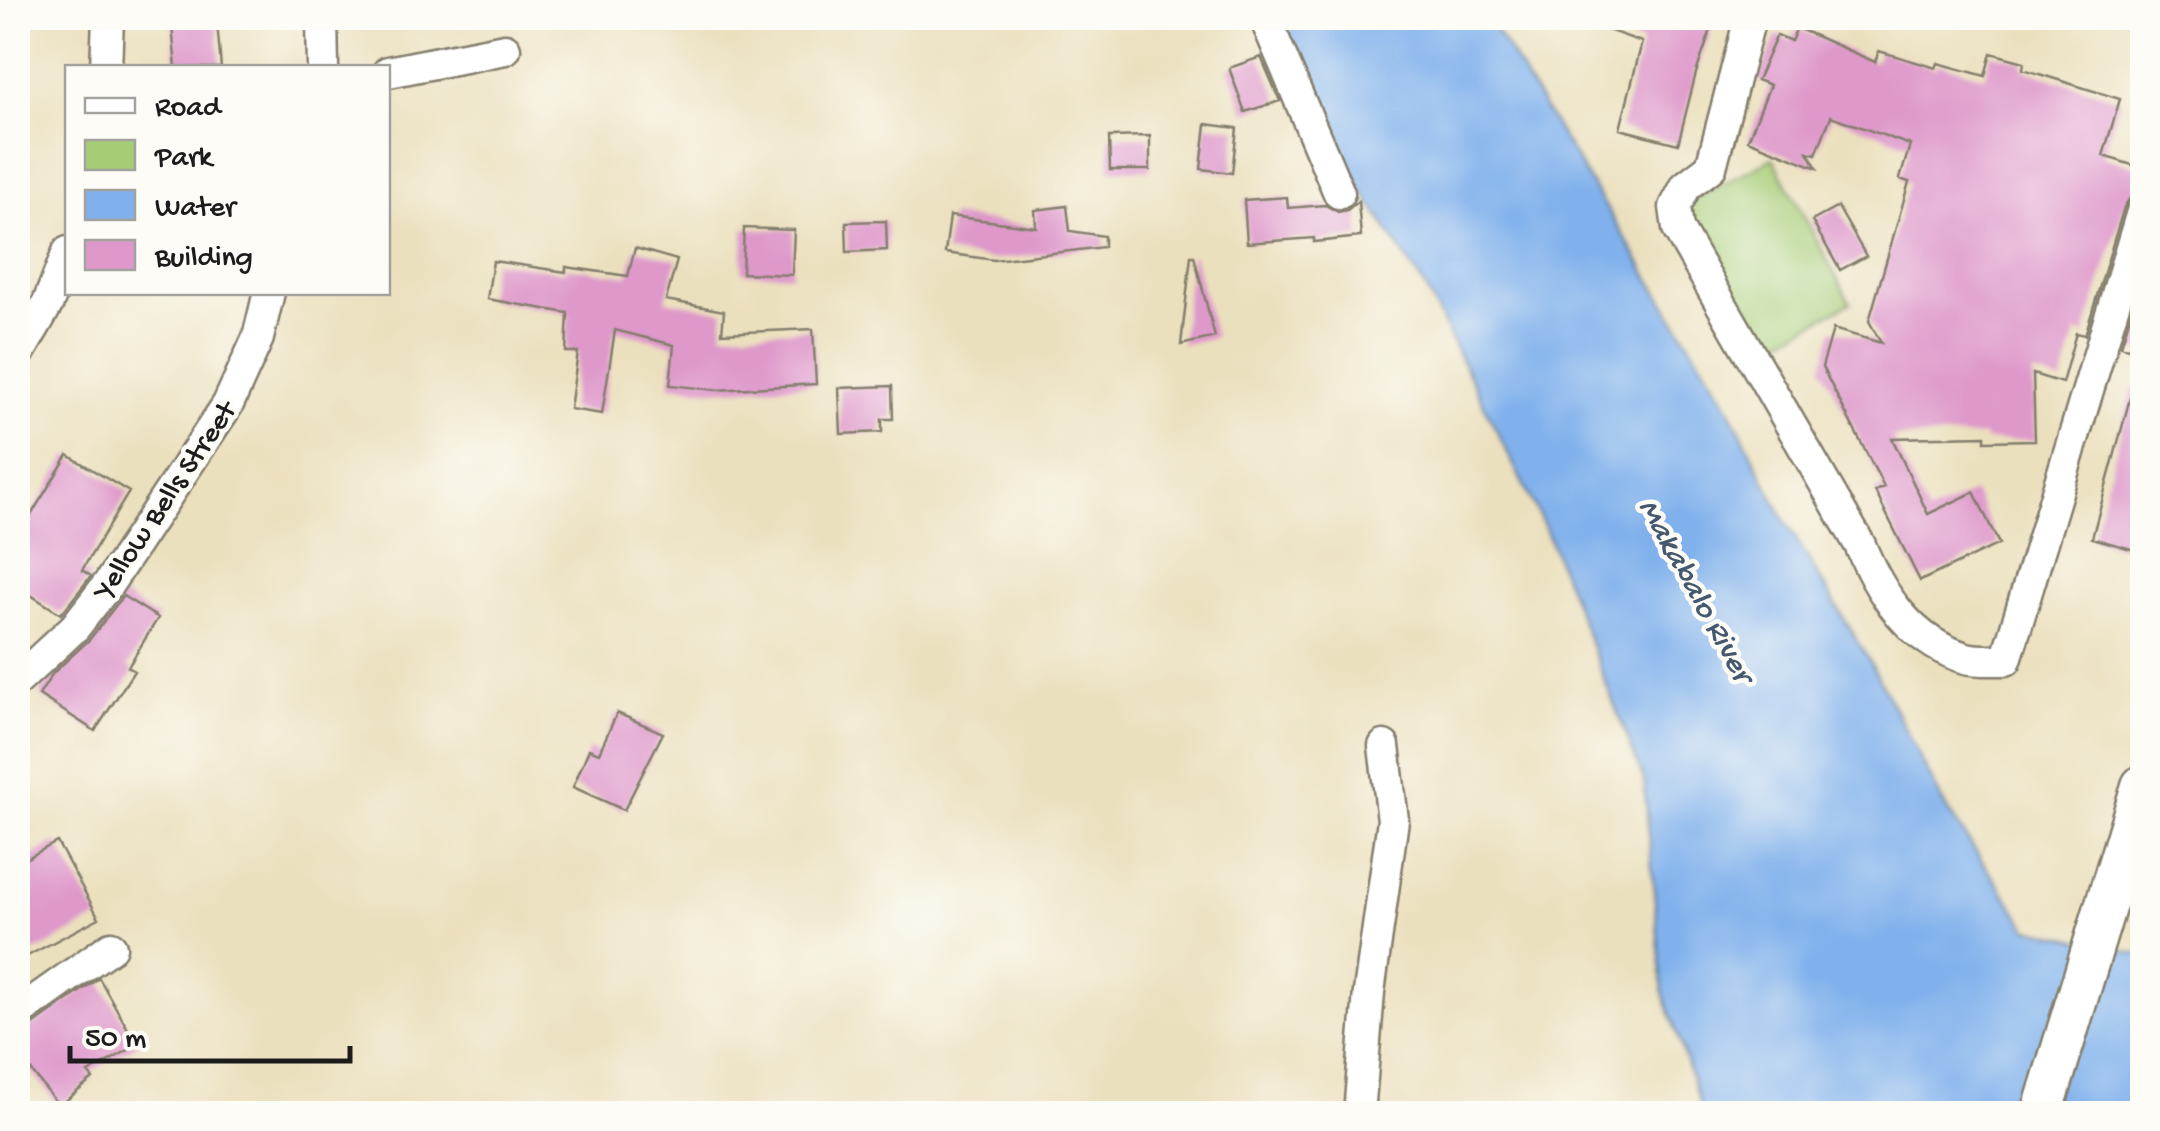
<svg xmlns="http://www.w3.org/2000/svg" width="2160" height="1131" font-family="'Gochi Hand',sans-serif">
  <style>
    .green { fill: #a6cc76; stroke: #617449; stroke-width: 2.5 }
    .water { fill: #80b1ec; stroke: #4e6684; stroke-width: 2.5 }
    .building { fill: #de98ca }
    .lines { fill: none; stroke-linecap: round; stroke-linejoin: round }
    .minor-casing { stroke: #847e6d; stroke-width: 35 }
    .tertiary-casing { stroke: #847e6d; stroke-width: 45 }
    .minor { stroke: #fff; stroke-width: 30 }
    .tertiary { stroke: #fff; stroke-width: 40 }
    .labels { text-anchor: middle; stroke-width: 9; stroke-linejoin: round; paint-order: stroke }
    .street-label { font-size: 30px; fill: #1c1c1c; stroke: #fdfcf7 }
    .water-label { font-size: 32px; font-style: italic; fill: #44586f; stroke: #fdfcf7 }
  </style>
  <rect width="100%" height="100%" fill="#fdfcf7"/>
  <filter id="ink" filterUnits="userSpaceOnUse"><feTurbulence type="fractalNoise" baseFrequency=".01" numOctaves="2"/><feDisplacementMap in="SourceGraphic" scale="20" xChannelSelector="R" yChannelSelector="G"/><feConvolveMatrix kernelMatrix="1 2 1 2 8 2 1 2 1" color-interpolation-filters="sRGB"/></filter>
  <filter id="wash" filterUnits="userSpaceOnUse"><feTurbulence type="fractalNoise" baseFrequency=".0048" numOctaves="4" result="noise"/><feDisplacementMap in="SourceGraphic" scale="40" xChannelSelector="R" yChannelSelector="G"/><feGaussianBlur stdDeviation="2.25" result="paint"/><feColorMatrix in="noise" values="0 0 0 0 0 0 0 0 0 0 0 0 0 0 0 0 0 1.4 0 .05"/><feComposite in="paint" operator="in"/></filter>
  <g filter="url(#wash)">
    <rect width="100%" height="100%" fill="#ebe0be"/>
    <path class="green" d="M1773 158 1850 303 1763 350 1686 204Z"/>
    <path class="water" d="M1278 18H1487L1492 24 1724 398 1784 519 1868 658 1946 808 2028 928 2142 955V1113H1703L1663 992 1644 780 1545 528 1426 289 1329 139Z"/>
    <g id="blocks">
      <path class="building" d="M1586 18H1715L1696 73 1678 144 1620 129 1642 42 1585 22Z
        M217 22 221 68H176L172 25Z
        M1797 28 1875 62 1879 51 1936 68 1938 63 1985 76 1991 53 2024 62 2023 69 2120 99 2103 156 2142 168V194L2130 198 2124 207 2085 335 2076 333 2062 383 2033 374 2035 440 1985 441V436L1892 438 1928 514 1974 492 1999 544 1920 581 1875 491 1884 487 1822 367 1833 329 1881 343 1869 321 1909 182 1900 179 1910 145 1831 116 1816 154 1808 152 1817 168 1748 140 1770 85 1757 80 1777 35 1791 41Z
        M1261 57 1280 101 1245 112 1229 68Z
        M1206 124 1237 128 1232 173 1201 169Z
        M1150 136V170H1110L1109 137Z
        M1287 197 1288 208 1325 205 1338 212 1347 210 1358 201 1361 237 1314 242V238L1247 243 1244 200Z
        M1067 206 1070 231 1104 236V247L994 260 945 253 950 216 1036 227 1035 210Z
        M1838 207 1866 256 1840 270 1812 221Z
        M886 221 887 250 847 252 846 222Z
        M744 228 794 230 792 275 742 273Z
        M635 248 677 260 666 300 724 311 722 333 813 329 816 384 716 390 670 385 674 345 615 330 602 414 570 409 578 352H566L568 313 487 299 493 261 566 272V267L628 276Z
        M1191 256H1194L1215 337 1181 345Z
        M2142 275V352L2121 346Z
        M892 386 893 419H882V432L841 434 839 388Z
        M2133 387 2142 388V552L2092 538Z
        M68 455 129 492 82 570 91 576 61 614 18 587V536Z
        M123 596 158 618 128 667 134 671 95 731 39 695 53 673 90 639Z
        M617 713 663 733 624 810 573 787 589 749 599 753Z
        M57 842 99 918 18 961V863Z
        M99 978 137 1045 88 1073 93 1079 59 1106 18 1054V1031L29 1028Z"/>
    </g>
  </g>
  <g filter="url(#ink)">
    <use href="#blocks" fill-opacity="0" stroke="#847e6d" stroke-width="2.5"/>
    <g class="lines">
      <defs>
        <path id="minor" d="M322 18 323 68
          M1265 18 1339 193
          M1750 18 1711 167 1686 186 1675 207 1678 229 1860 545C1880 594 1911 642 1966 658 1977 661 1993 660 2006 660L2142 212
          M106 68 108 18
          M388 72 505 49
          M18 355 48 303 68 252
          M18 680 75 627 109 583 228 404 258 338 269 292
          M18 1013 111 947
          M1359 1114 1369 992 1393 820 1384 746"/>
        <path id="tertiary" d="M2042 1114 2142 786"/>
      </defs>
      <use href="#minor" class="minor-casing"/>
      <use href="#tertiary" class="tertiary-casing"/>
      <use href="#minor" class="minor"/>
      <use href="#tertiary" class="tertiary"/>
    </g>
  </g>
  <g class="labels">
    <g class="street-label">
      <text transform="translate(163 499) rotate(-56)" y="10">Yellow Bells Street</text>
    </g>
    <g class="water-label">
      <text transform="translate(1698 589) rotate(61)" y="11">Makabalo River</text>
    </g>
  </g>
  <rect width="2160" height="1131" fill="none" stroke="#fdfcf7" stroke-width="60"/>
  <rect x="65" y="65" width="325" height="230" fill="#fdfcf7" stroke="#a3a29f" stroke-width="2.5"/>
  <rect x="85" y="98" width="50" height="15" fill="#ffffff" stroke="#a3a29f" stroke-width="2.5"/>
  <text x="155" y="115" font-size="30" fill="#1c1c1c">Road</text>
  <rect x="85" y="140" width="50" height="30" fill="#a6cc76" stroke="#a3a29f" stroke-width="2.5"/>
  <text x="155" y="165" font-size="30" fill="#1c1c1c">Park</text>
  <rect x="85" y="190" width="50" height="30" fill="#80b1ec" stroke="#a3a29f" stroke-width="2.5"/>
  <text x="155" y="215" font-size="30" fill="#1c1c1c">Water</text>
  <rect x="85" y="240" width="50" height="30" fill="#de98ca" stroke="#a3a29f" stroke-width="2.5"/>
  <text x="155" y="265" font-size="30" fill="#1c1c1c">Building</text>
  <path d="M70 1046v15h280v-15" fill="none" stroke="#1c1c1c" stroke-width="5"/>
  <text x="85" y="1046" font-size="30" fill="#1c1c1c" stroke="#fdfcf7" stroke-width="8" paint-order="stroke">50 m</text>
</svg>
